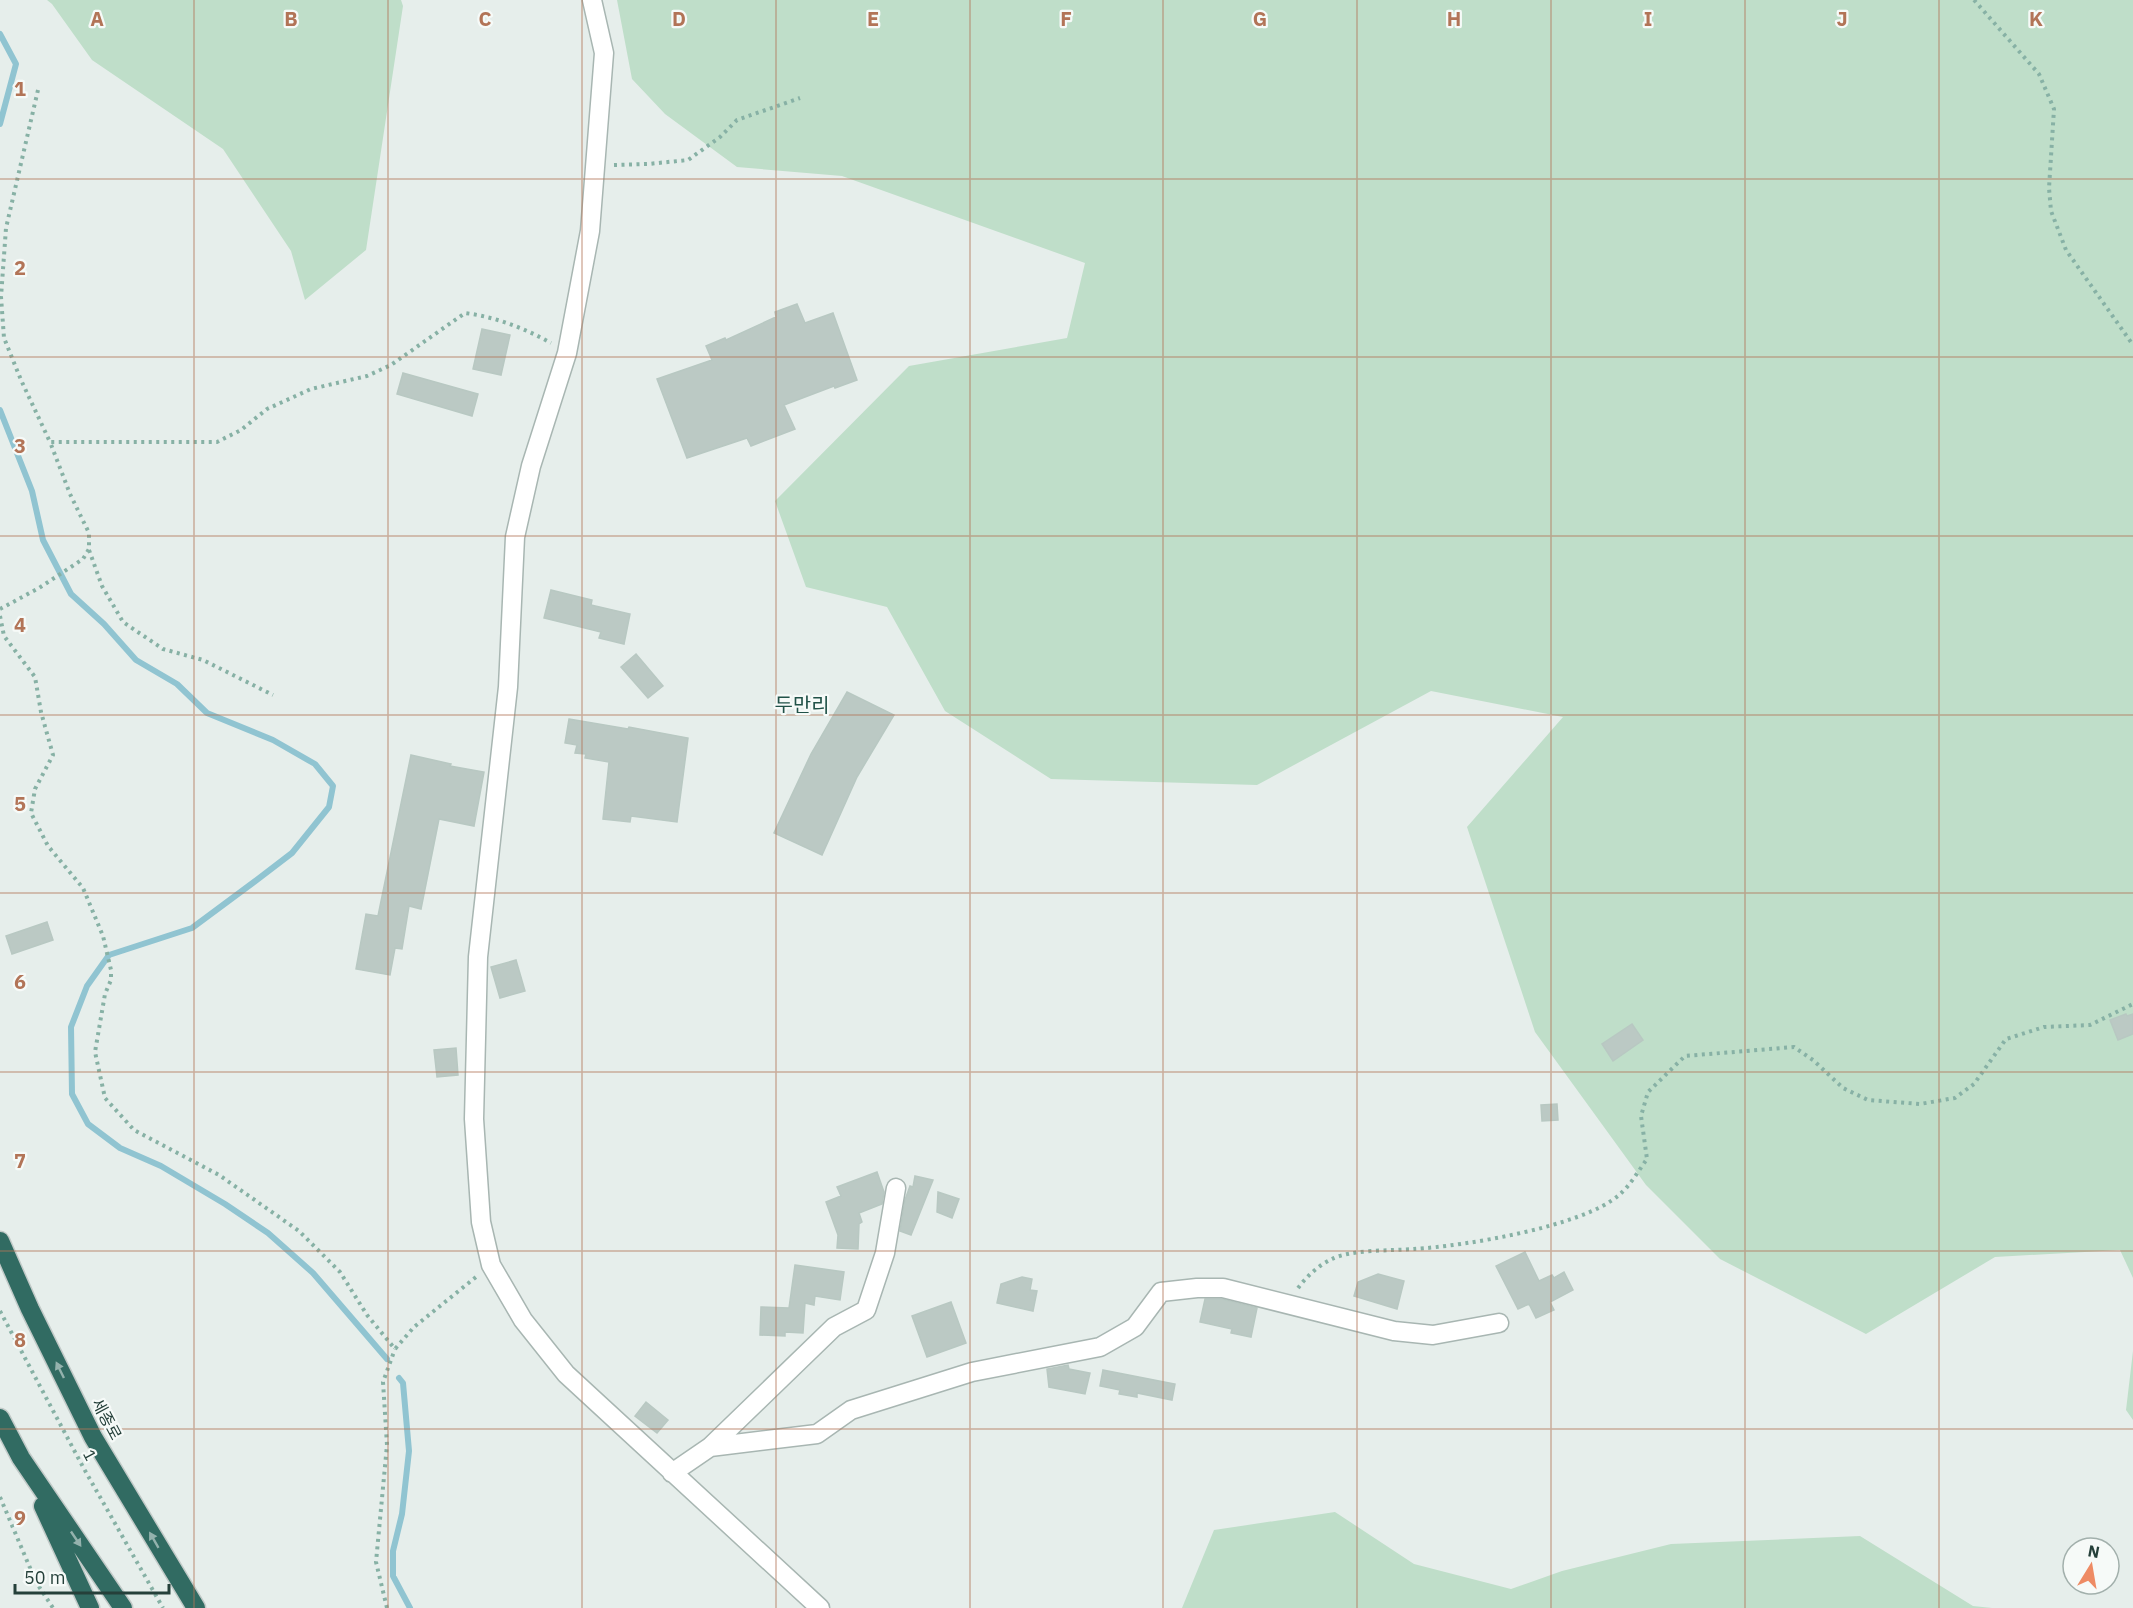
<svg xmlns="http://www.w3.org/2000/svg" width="2133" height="1608" font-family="'IBM Plex Sans','Noto Sans KR',sans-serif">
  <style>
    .green { fill: #bfdec9 }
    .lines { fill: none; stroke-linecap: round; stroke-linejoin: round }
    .stream { stroke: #90c4d1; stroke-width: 6 }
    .building { fill: #bbc9c4; stroke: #b8c8c2; stroke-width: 1.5 }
    .minor-casing { stroke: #a8b6b2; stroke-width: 21 }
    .highway-casing { stroke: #c2cac8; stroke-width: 21 }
    .path { stroke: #87b1a5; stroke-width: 4; stroke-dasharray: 3 4.5; stroke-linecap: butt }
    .minor { stroke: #fff; stroke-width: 18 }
    .highway { stroke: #316b62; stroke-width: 18 }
    .oneway { fill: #94b2ad }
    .grid { fill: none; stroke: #b27457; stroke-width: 1.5; stroke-opacity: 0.55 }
    .labels { text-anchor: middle; stroke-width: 4.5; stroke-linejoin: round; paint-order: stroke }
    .street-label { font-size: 16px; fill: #25403a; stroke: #f6faf8 }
    .quarter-label { font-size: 20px; fill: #215248; stroke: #f6faf8 }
    .grid-label { font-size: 20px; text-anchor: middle; font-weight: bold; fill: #b27457; stroke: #f6faf8; stroke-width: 4.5; stroke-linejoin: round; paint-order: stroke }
  </style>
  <rect width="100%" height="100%" fill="#e6eeeb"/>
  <path class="green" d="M47 0H401L403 6 366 250 305 300 291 251 223 149 92 60 52 4Z
    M617 0H2133V1278L2120 1250 1995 1257 1866 1334 1720 1259 1646 1185 1535 1032 1467 827 1563 717 1431 691 1257 785 1051 779 945 711 887 607 806 587 775 501 909 366 1067 338 1085 263 842 176 737 167 665 114 632 79Z
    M2133 1351V1420L2126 1410Z
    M1335 1512 1414 1564 1511 1589 1562 1571 1671 1544 1860 1536 1973 1606 1992 1608H1180H1182L1214 1530Z"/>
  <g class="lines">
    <path class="stream" d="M0 34 16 64 0 124
      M0 410 32 491 43 540 71 594 104 624 136 660 177 684 207 713 273 740 315 764 333 786 329 807 292 853 254 882 192 928 109 955 87 986 71 1027 72 1094 88 1124 120 1148 161 1166 225 1204 268 1233 313 1273 387 1359
      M399 1378 403 1383 409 1451 402 1514 393 1551V1576L410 1608"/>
  </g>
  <path class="building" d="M797 304 805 323 833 313 857 380 835 388 834 386 784 405 795 429 751 446 747 438 687 458 657 379 712 360 706 346 725 338 726 340 776 317 775 312Z
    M482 329 510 335 501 375 473 369Z
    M403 373 478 394 472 416 397 394Z
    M551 590 592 600 591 605 630 614 624 644 599 638 601 632 544 618Z
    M636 654 663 686 648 698 621 667Z
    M847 692 894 715 857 777 822 855 774 833 811 754Z
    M569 719 628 729 629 727 688 738 677 822 631 816 630 822 603 819 609 762 585 758 586 754 575 753 577 745 565 743Z
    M411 755 451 764 450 766 484 772 474 826 439 819 421 909 409 906 402 949 395 948 390 975 356 969 366 914 378 916Z
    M47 922 53 940 12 954 6 936Z
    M516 960 525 991 500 998 491 967Z
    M2126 1014 2127 1016 2133 1014V1034L2118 1040 2110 1020Z
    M1632 1024 1643 1040 1613 1061 1602 1044Z
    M456 1048 458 1075 437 1077 434 1050Z
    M1557 1104 1558 1120 1542 1121 1541 1105Z
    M877 1172 884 1192 882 1204 859 1213 862 1222 859 1224 858 1249 837 1248 838 1235 826 1202 841 1196 837 1187Z
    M915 1176 933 1180 911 1235 900 1231 905 1200 910 1186 913 1187Z
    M938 1192 959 1199 952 1218 937 1212Z
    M1525 1252 1539 1281 1552 1275 1554 1278 1564 1272 1573 1290 1550 1302 1554 1310 1536 1318 1529 1304 1518 1309 1496 1266Z
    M795 1265 844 1272 840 1300 815 1296 814 1305 805 1303 803 1333 785 1332V1336L760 1335 761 1307 789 1308Z
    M1378 1274 1404 1281 1397 1309 1354 1296 1358 1282Z
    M1022 1277 1032 1279 1030 1290 1037 1291 1033 1311 997 1303 1001 1284Z
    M1205 1299H1222L1257 1308 1251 1337 1231 1333 1232 1329 1200 1322Z
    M951 1302 966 1343 927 1357 912 1316Z
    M1068 1365 1069 1369 1090 1373 1085 1394 1049 1387 1047 1369Z
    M1103 1370 1175 1384 1172 1400 1137 1393V1397L1119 1394 1120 1390 1100 1386Z
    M646 1402 668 1420 657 1433 635 1416Z"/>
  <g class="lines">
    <defs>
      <path id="minor" d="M592 0 604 53 590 231 567 353 531 466 515 537 508 687 478 957 474 1119 481 1222 491 1265 523 1320 566 1374 820 1608
        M710 1447 817 1434 851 1410 972 1372 1100 1347 1135 1327 1161 1292 1197 1288H1223L1394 1331 1433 1335 1499 1323
        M672 1473 710 1447 834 1327 866 1310 885 1253 896 1188"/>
      <path id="highway" d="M0 1241 30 1309 93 1437 196 1608
        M0 1418 21 1458 123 1608
        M43 1506 90 1608"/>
    </defs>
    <use href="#minor" class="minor-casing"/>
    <use href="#highway" class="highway-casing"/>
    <path class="path" d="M1974 0 2039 74 2054 109 2049 188 2051 211 2066 250 2133 345
      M38 90 6 228 1 297 4 338 21 380 50 442
      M614 165 648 164 688 160 720 137 737 120 800 98
      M89 550 102 586 123 622 163 649 203 660 273 695
      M0 609 39 588 83 559 89 549V533L70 494 50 442H217L241 430 267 409 311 389 367 376 391 365 465 313C496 317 524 328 551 343
      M0 616 4 636 35 677 41 712 53 755 35 789 31 813 48 846 83 888 103 936 111 970V980L105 994 95 1052 105 1098 134 1130 219 1175 299 1231 340 1272 367 1315 395 1349 414 1327 476 1277
      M1298 1288C1307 1276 1319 1265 1332 1259 1352 1249 1391 1251 1414 1249 1464 1246 1582 1227 1619 1195 1630 1186 1639 1170 1647 1159L1641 1116 1648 1092 1685 1056 1794 1047 1813 1060 1843 1088 1868 1100 1920 1104 1955 1098 1974 1084 2006 1039 2044 1027 2090 1025 2133 1004
      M0 1311 83 1467 163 1608
      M0 1497 36 1582 53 1608
      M387 1608 376 1562 387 1445 383 1382 395 1349"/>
    <use href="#minor" class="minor"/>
    <use href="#highway" class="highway"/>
  </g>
  <defs><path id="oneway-solid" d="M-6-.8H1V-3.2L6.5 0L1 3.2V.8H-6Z" transform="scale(1.5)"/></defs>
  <g class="oneway">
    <use href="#oneway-solid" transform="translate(60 1370) rotate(-116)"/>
    <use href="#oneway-solid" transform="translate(76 1539) rotate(56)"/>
    <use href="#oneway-solid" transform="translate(154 1540) rotate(-120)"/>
  </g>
  <path class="grid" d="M194 0V1608M388 0V1608M582 0V1608M776 0V1608M970 0V1608M1163 0V1608M1357 0V1608M1551 0V1608M1745 0V1608M1939 0V1608M0 179H2133M0 357H2133M0 536H2133M0 715H2133M0 893H2133M0 1072H2133M0 1251H2133M0 1429H2133"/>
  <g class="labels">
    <g class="street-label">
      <text transform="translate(107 1419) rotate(62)" y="6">세종로</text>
      <text transform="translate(90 1455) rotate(62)" y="6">1</text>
    </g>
    <g class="quarter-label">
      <text x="802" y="712">두만리</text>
    </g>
  </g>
  <g class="grid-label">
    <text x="97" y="26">A</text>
    <text x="291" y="26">B</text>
    <text x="485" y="26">C</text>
    <text x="679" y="26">D</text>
    <text x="873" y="26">E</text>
    <text x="1066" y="26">F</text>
    <text x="1260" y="26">G</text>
    <text x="1454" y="26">H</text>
    <text x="1648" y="26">I</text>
    <text x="1842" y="26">J</text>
    <text x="2036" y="26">K</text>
    <text x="20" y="96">1</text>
    <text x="20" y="275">2</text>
    <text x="20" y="453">3</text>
    <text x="20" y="632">4</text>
    <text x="20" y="811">5</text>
    <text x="20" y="989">6</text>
    <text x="20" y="1168">7</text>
    <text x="20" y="1347">8</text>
    <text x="20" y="1525">9</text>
  </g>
  <g transform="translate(2091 1566) rotate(11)"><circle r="28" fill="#f6faf8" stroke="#a2b0ac" stroke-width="1.5"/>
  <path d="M0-4.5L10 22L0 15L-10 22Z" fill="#ee8b64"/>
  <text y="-9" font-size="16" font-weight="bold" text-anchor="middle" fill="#25403a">N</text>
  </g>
  <path d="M15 1584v9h154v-9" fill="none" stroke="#25403a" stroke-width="3"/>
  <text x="24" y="1584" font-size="18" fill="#25403a" stroke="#f6faf8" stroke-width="4.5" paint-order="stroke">50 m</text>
</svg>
